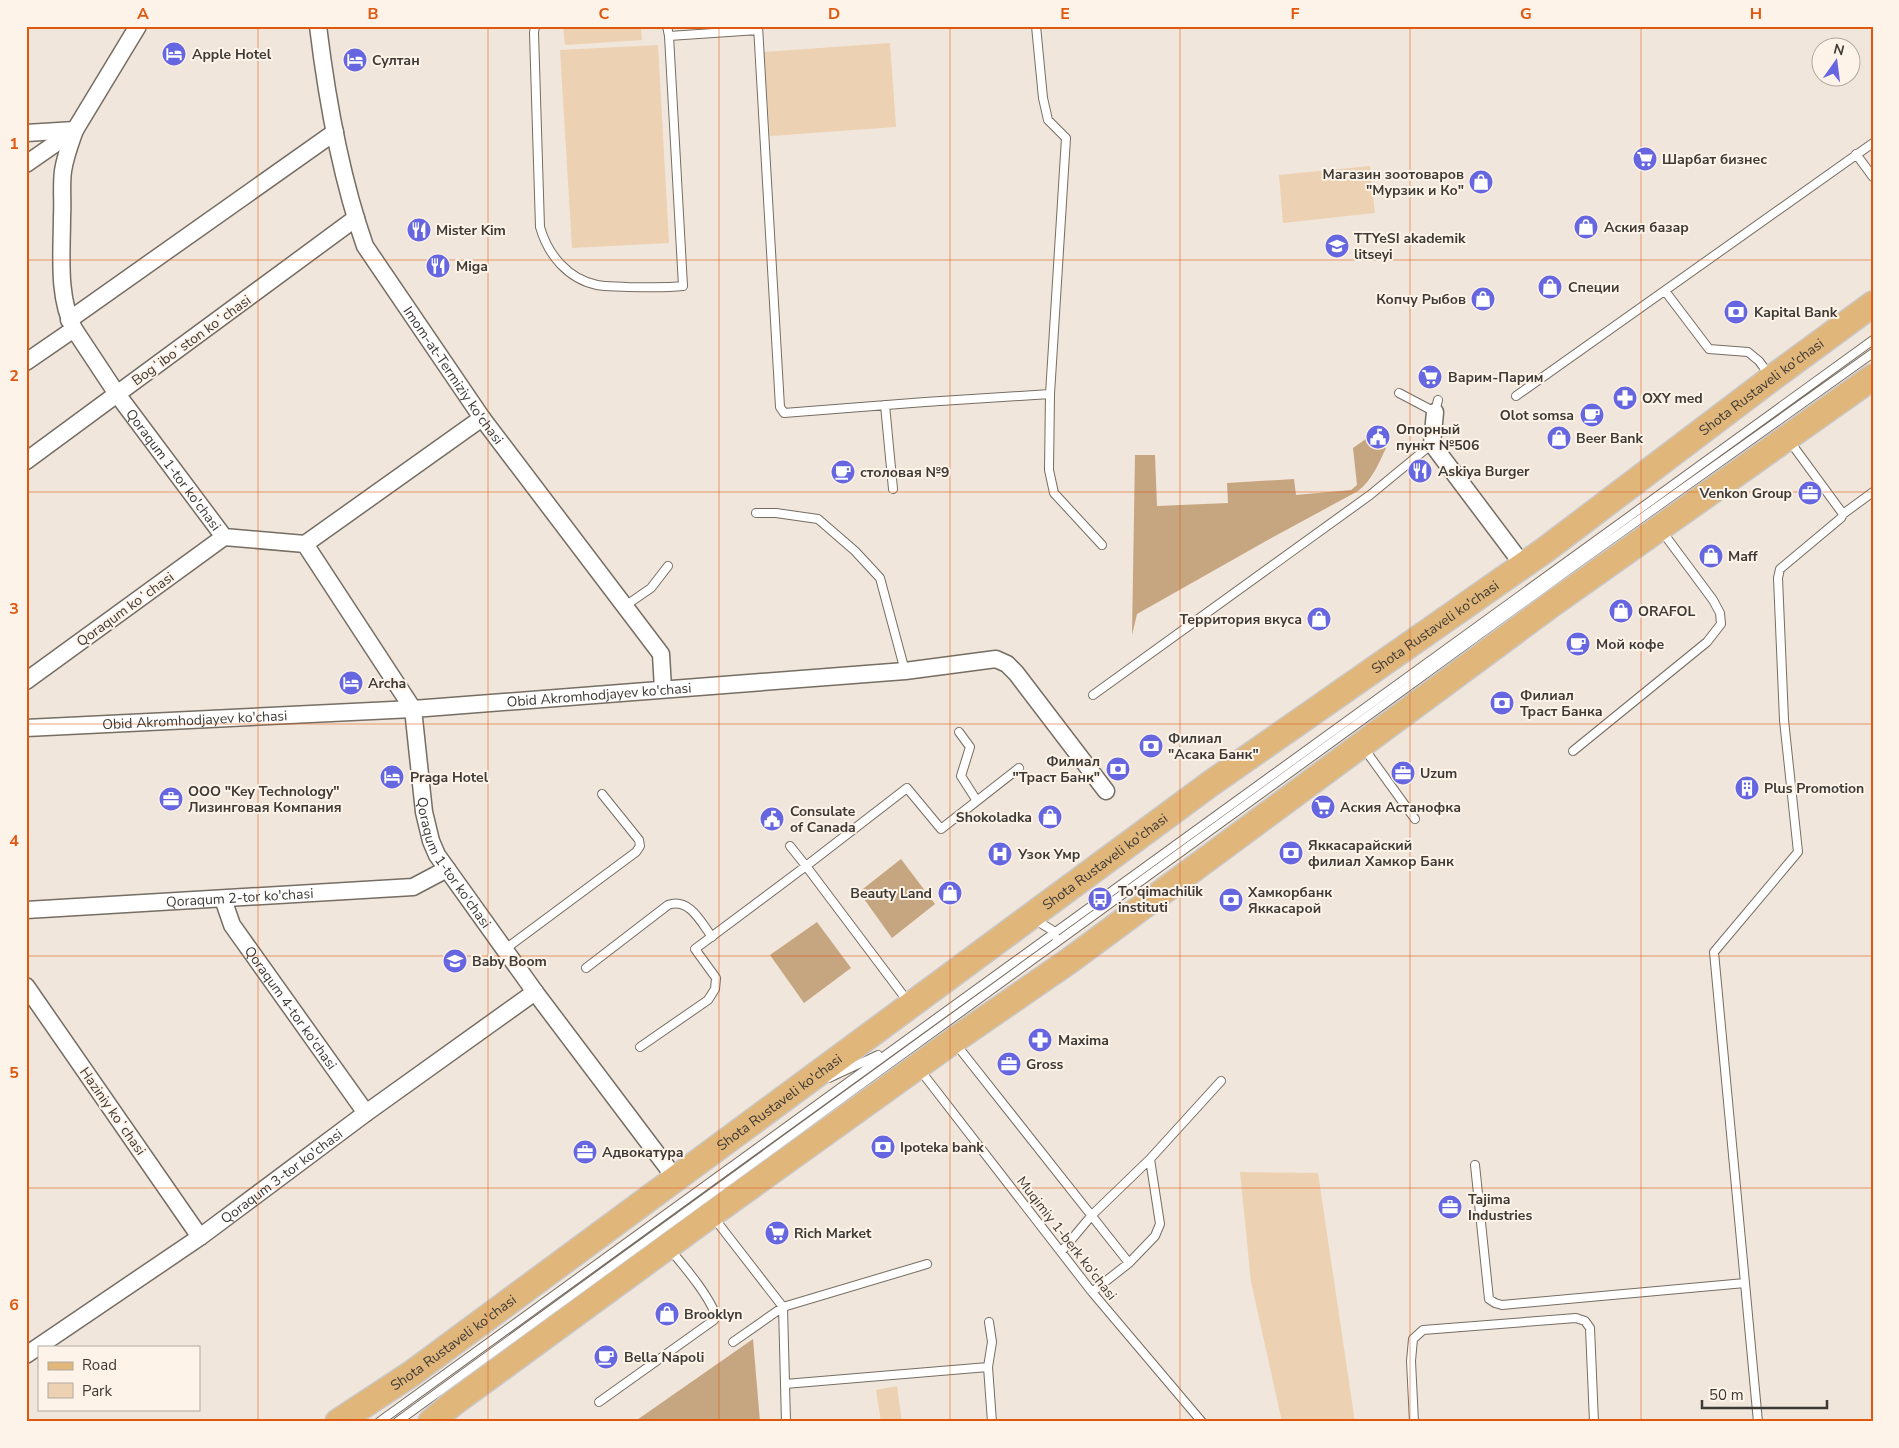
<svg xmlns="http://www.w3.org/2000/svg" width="1899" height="1448" font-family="'Nunito Sans',sans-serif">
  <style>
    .green { fill: #edd1b3 }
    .forest { fill: #c6a581 }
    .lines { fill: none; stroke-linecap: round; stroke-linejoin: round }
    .lane-casing { stroke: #766d63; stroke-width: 10 }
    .street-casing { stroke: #766d63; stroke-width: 19 }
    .primary-casing { stroke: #c9c8c7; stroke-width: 28 }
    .lane { stroke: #fff; stroke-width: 8 }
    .street { stroke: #fff; stroke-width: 16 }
    .primary { stroke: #e0b67b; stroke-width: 25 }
    .grid { fill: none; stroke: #e0570e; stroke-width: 1; stroke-opacity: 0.55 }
    .labels { text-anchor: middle; stroke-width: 4; stroke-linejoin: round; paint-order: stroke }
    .poi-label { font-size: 14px; font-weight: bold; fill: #3e3a36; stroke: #fef3e8; text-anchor: start }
    .street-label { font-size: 14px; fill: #3e3a36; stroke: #fef3e8 }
    .neatline { fill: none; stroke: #e0570e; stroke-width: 2 }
    .grid-label { font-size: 16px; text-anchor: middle; font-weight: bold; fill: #e0570e }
  </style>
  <rect width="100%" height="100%" fill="#f1e6db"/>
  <path class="green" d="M563 26H641L642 40 565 45Z
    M890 43 896 127 770 136 764 52Z
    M658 45 669 243 572 248 560 50Z
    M1370 166 1375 213 1283 223 1279 175Z
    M1240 1172 1318 1173 1355 1422H1282L1251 1282Z
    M897 1386 902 1422H881L876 1390Z"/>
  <path class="forest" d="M1370 436 1386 448C1378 465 1372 480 1358 491L1266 541 1137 614 1132 635 1135 455H1155L1157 506 1228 503 1227 483 1294 479 1296 495 1351 490 1357 485 1353 448Z
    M901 859 935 904 892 938 859 892Z
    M817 922 851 968 804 1003 770 955Z
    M753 1339 760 1422H634Z"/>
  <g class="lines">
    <defs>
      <path id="lane" d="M535 26 534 33 540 227C548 255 568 279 597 285 607 287 618 286 628 287 647 287 664 288 683 286L669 36
        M667 26 669 36 758 30
        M758 26 780 407 784 413 925 402 1050 394
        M1036 26 1043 98 1048 120 1066 138 1050 394 1049 470 1054 493 1102 545
        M1856 154 1873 177
        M1665 291 1709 349 1748 352 1759 361 1770 376
        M1399 393 1435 412 1438 400
        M1516 396 1873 143
        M885 405 893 489
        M756 513H776L818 519 855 551 880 578 905 671
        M1843 514 1873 492
        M625 606 651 588 668 566
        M1093 695 1370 495 1432 444
        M959 732 970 747 961 776 977 801
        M1363 747 1415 819
        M1573 751 1707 642 1721 624 1720 613 1713 600 1661 530
        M790 846 806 866 907 788 941 829 1019 768
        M1034 919 1055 932V936
        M504 950 636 852 640 846 639 840 602 794
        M586 968 668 905C689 897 701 922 712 937
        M955 1043 1129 1263
        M640 1047 708 1000 715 989 716 978 695 949 806 866 909 1003
        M920 1070 1092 1292 1202 1422
        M829 1078 878 1055
        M1475 1165 1489 1299 1495 1303 1502 1305 1745 1283
        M714 1218 783 1307 786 1422
        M1061 1252 1092 1215 1150 1159
        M1092 1292 1129 1263 1155 1236 1160 1224 1150 1159 1221 1081
        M733 1342 783 1307 927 1264
        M988 1367 992 1342 989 1322
        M785 1384 988 1367 992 1422
        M599 1402 714 1320 716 1315C705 1290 686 1269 669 1248
        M379 1422 1873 340
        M397 1422 1563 574 1873 353
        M1414 1422 1411 1361 1413 1339 1423 1330 1576 1318 1585 1321 1590 1328 1594 1422
        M1758 1422 1714 952 1798 852 1784 720 1778 578 1780 569 1841 518 1843 514 1788 439"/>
      <g id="street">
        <path id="s1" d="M318 26C327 100 340 175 365 246L482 418 661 654 663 689"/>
        <path id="s2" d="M75 130C70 144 65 157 63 171 61 186 63 202 62 217 62 253 57 296 74 329L117 394 224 537 305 544 413 709 424 812 431 841 437 855 535 992 676 1179"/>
        <path d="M26 133 75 130"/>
        <path d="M26 164 75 130 138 26"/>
        <path d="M69 320 335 132"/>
        <path d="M26 362 74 329"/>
        <path d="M1435 412 1432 444 1523 565"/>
        <path d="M26 461 356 218"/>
        <path d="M305 544 482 418"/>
        <path d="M26 681 224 537"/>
        <path id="s3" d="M26 728 413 709 905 671 996 659 1007 664 1016 673 1106 791"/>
        <path id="s4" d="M223 899 232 925 366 1113"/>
        <path id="s5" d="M26 910 413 887 447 869"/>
        <path d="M26 986 200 1237"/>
        <path id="s6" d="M26 1355 200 1237 366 1113 535 992"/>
      </g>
      <g id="primary">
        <path id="s7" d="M338 1422 411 1374 1210 784 1545 550 1772 378 1873 304"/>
        <path d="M431 1422 452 1404 712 1214 953 1041 1069 961 1552 604 1873 377"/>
      </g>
    </defs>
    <use href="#lane" class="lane-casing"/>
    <use href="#street" class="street-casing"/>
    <use href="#primary" class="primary-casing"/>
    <use href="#lane" class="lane"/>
    <use href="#street" class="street"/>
    <use href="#primary" class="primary"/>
  </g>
  <path class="grid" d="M258 26V1422M488 26V1422M719 26V1422M950 26V1422M1180 26V1422M1410 26V1422M1641 26V1422M26 260H1873M26 492H1873M26 724H1873M26 956H1873M26 1188H1873"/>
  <defs>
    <symbol id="hotel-disc" viewBox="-11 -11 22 22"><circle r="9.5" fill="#6667e0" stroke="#fef3e8"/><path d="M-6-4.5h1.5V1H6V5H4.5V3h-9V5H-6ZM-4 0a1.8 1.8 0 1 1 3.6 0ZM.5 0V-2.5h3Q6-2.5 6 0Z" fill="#fff"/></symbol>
    <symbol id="supermarket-disc" viewBox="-11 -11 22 22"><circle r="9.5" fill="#6667e0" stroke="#fef3e8"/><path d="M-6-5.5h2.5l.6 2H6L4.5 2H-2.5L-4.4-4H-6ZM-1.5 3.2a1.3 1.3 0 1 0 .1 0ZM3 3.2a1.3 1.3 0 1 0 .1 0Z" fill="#fff"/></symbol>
    <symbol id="shop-disc" viewBox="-11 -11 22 22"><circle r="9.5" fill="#6667e0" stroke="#fef3e8"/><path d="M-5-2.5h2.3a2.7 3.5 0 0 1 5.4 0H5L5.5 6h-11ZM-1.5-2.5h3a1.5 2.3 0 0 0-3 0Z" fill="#fff"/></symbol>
    <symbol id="restaurant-disc" viewBox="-11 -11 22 22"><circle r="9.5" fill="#6667e0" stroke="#fef3e8"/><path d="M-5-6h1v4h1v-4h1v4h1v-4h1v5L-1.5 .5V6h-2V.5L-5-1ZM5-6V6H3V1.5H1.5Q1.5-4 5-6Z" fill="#fff"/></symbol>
    <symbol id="university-disc" viewBox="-11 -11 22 22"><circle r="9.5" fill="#6667e0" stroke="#fef3e8"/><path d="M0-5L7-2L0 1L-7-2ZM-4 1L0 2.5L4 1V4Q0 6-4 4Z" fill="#fff"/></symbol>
    <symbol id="bank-disc" viewBox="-11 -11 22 22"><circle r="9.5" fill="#6667e0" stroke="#fef3e8"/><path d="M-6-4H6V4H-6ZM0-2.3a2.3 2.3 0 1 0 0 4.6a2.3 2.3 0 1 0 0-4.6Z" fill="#fff"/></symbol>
    <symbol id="pharmacy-disc" viewBox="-11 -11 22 22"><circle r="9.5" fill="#6667e0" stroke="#fef3e8"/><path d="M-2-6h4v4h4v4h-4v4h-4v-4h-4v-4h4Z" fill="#fff"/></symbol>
    <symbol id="cafe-disc" viewBox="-11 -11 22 22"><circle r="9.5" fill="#6667e0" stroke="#fef3e8"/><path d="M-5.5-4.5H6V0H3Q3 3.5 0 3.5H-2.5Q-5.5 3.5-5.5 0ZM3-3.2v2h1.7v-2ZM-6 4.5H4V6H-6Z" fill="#fff"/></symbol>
    <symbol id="civic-disc" viewBox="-11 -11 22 22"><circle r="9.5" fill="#6667e0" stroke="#fef3e8"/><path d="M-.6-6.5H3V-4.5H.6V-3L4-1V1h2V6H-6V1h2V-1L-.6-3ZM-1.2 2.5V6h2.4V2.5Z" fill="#fff"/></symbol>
    <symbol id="office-disc" viewBox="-11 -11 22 22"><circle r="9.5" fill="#6667e0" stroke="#fef3e8"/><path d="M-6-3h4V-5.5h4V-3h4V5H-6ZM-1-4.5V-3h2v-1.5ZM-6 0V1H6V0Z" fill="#fff"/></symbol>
    <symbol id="building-disc" viewBox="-11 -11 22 22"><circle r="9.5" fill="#6667e0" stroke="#fef3e8"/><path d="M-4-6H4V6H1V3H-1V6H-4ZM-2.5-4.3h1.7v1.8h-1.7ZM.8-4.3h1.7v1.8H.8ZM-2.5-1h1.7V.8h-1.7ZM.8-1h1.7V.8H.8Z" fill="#fff"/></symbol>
    <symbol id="hospital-disc" viewBox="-11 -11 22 22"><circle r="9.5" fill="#6667e0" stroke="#fef3e8"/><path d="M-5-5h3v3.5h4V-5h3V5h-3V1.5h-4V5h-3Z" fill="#fff"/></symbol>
    <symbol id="bus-disc" viewBox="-11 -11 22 22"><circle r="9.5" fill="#6667e0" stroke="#fef3e8"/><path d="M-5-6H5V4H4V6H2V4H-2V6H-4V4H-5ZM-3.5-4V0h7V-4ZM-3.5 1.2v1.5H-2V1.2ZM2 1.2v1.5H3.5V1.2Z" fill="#fff"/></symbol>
    <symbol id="school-disc" viewBox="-11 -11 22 22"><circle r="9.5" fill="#6667e0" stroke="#fef3e8"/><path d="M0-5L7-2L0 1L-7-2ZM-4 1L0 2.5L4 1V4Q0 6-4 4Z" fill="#fff"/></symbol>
  </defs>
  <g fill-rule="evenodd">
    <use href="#hotel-disc" x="160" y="40" width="28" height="28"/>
    <use href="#hotel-disc" x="341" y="46" width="28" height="28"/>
    <use href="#supermarket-disc" x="1631" y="145" width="28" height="28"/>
    <use href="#shop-disc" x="1467" y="168" width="28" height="28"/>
    <use href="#shop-disc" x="1572" y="213" width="28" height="28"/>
    <use href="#restaurant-disc" x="405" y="216" width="28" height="28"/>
    <use href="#university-disc" x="1323" y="232" width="28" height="28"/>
    <use href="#restaurant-disc" x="424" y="252" width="28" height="28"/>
    <use href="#shop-disc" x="1536" y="273" width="28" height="28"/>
    <use href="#shop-disc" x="1469" y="285" width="28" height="28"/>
    <use href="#bank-disc" x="1722" y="298" width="28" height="28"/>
    <use href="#supermarket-disc" x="1416" y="363" width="28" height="28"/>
    <use href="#pharmacy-disc" x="1611" y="384" width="28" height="28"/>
    <use href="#cafe-disc" x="1578" y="401" width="28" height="28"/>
    <use href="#civic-disc" x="1364" y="423" width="28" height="28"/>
    <use href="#shop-disc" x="1545" y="424" width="28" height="28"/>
    <use href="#restaurant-disc" x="1406" y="457" width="28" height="28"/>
    <use href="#cafe-disc" x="829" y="458" width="28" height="28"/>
    <use href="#office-disc" x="1796" y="479" width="28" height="28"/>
    <use href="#shop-disc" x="1697" y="542" width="28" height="28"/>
    <use href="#shop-disc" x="1607" y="597" width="28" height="28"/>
    <use href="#shop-disc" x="1305" y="605" width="28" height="28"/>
    <use href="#cafe-disc" x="1564" y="630" width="28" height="28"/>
    <use href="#hotel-disc" x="337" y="669" width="28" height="28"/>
    <use href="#bank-disc" x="1488" y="689" width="28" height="28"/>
    <use href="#bank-disc" x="1137" y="732" width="28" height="28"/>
    <use href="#bank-disc" x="1104" y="755" width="28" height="28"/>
    <use href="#office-disc" x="1389" y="759" width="28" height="28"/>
    <use href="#hotel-disc" x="378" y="763" width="28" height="28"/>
    <use href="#building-disc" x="1733" y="774" width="28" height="28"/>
    <use href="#office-disc" x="157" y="785" width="28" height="28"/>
    <use href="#supermarket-disc" x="1309" y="793" width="28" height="28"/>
    <use href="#shop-disc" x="1036" y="803" width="28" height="28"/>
    <use href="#civic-disc" x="758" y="805" width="28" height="28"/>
    <use href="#bank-disc" x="1277" y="839" width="28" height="28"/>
    <use href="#hospital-disc" x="986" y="840" width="28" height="28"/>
    <use href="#shop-disc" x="936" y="879" width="28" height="28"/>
    <use href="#bus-disc" x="1086" y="885" width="28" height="28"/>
    <use href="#bank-disc" x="1217" y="886" width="28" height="28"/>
    <use href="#school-disc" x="441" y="947" width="28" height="28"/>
    <use href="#pharmacy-disc" x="1026" y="1026" width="28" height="28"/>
    <use href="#office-disc" x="995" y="1050" width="28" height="28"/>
    <use href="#bank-disc" x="869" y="1133" width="28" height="28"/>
    <use href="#office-disc" x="571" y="1138" width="28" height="28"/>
    <use href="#office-disc" x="1436" y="1193" width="28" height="28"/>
    <use href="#supermarket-disc" x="763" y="1219" width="28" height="28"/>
    <use href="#shop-disc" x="653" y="1300" width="28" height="28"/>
    <use href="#cafe-disc" x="592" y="1343" width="28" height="28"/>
  </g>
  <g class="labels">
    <g class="poi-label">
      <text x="192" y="59">Apple Hotel</text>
      <text x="372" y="65">Султан</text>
      <text x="1662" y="164">Шарбат бизнес</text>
      <text x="1464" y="179" text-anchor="end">Магазин зоотоваров<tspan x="1464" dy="16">"Мурзик и Ко"</tspan></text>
      <text x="1604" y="232">Аския базар</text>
      <text x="436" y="235">Mister Kim</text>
      <text x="1354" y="243">TTYeSI akademik<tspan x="1354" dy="16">litseyi</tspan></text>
      <text x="456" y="271">Miga</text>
      <text x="1568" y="292">Специи</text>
      <text x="1466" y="304" text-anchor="end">Копчу Рыбов</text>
      <text x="1754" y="317">Kapital Bank</text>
      <text x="1448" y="382">Варим-Парим</text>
      <text x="1642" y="403">OXY med</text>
      <text x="1574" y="420" text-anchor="end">Olot somsa</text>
      <text x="1396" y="434">Опорный<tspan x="1396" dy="16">пункт №506</tspan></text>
      <text x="1576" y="443">Beer Bank</text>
      <text x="1438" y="476">Askiya Burger</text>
      <text x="860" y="477">столовая №9</text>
      <text x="1792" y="498" text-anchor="end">Venkon Group</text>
      <text x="1728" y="561">Maff</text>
      <text x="1638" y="616">ORAFOL</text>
      <text x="1302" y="624" text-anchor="end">Территория вкуса</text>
      <text x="1596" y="649">Мой кофе</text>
      <text x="368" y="688">Archa</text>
      <text x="1520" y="700">Филиал<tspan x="1520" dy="16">Траст Банка</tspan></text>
      <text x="1168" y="743">Филиал<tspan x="1168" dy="16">"Асака Банк"</tspan></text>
      <text x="1100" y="766" text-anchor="end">Филиал<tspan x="1100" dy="16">"Траст Банк"</tspan></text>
      <text x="1420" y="778">Uzum</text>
      <text x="410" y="782">Praga Hotel</text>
      <text x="1764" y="793">Plus Promotion</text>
      <text x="188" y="796">OOO "Key Technology"<tspan x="188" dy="16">Лизинговая Компания</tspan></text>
      <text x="1340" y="812">Аския Астанофка</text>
      <text x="790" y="816">Consulate<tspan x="790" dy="16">of Canada</tspan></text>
      <text x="1032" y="822" text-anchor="end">Shokoladka</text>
      <text x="1308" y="850">Яккасарайский<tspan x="1308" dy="16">филиал Хамкор Банк</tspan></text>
      <text x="1018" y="859">Узок Умр</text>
      <text x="1118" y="896">To'qimachilik<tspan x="1118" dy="16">instituti</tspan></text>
      <text x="1248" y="897">Хамкорбанк<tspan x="1248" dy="16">Яккасарой</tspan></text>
      <text x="932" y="898" text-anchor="end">Beauty Land</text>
      <text x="472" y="966">Baby Boom</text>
      <text x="1058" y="1045">Maxima</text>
      <text x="1026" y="1069">Gross</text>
      <text x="900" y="1152">Ipoteka bank</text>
      <text x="602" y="1157">Адвокатура</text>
      <text x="1468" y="1204">Tajima<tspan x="1468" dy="16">Industries</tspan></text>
      <text x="794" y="1238">Rich Market</text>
      <text x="684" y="1319">Brooklyn</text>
      <text x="624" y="1362">Bella Napoli</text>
    </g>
    <g class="street-label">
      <text transform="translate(191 340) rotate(-36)" y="5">Bogʻiboʻston koʻchasi</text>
      <text dy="5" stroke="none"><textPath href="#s1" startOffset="382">Imom-at-Termiziy ko'chasi</textPath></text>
      <text dy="5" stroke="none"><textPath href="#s7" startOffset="1760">Shota Rustaveli ko'chasi</textPath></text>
      <text dy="5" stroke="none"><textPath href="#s2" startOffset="375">Qoraqum 1-tor ko'chasi</textPath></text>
      <text transform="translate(125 609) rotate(-36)" y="5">Qoraqum koʻchasi</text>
      <text dy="5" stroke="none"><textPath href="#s7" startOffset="1355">Shota Rustaveli ko'chasi</textPath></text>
      <text dy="5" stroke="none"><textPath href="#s3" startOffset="574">Obid Akromhodjayev ko'chasi</textPath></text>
      <text dy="5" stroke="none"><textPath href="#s3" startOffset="169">Obid Akromhodjayev ko'chasi</textPath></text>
      <text dy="5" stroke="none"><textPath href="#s2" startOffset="900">Qoraqum 1-tor ko'chasi</textPath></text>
      <text dy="5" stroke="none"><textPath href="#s7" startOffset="950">Shota Rustaveli ko'chasi</textPath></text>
      <text dy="5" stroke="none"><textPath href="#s5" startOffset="214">Qoraqum 2-tor ko'chasi</textPath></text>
      <text dy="5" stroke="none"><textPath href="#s4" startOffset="129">Qoraqum 4-tor ko'chasi</textPath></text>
      <text dy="5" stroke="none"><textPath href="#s7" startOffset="545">Shota Rustaveli ko'chasi</textPath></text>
      <text transform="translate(113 1111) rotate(55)" y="5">Haziniy koʻchasi</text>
      <text dy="5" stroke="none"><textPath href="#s6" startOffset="312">Qoraqum 3-tor ko'chasi</textPath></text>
      <text transform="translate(1067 1238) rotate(52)" y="5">Muqimiy 1-berk ko'chasi</text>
      <text dy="5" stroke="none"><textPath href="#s7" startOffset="140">Shota Rustaveli ko'chasi</textPath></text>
    </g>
  </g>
  <rect width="1899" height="1448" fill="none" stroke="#fef3e8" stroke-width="55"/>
  <rect x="38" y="1346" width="162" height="65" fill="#fef3e8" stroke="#b1a9a1"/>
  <rect x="48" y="1362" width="25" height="8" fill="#e0b67b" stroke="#b1a9a1"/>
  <text x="82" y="1370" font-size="15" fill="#3e3a36">Road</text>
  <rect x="48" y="1383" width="25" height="15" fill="#edd1b3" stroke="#b1a9a1"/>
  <text x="82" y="1396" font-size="15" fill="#3e3a36">Park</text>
  <g transform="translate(1836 62) rotate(14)"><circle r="24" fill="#fef3e8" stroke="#b1a9a1"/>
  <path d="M0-4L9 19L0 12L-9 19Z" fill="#6667e0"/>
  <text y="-8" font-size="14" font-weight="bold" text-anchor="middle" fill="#3e3a36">N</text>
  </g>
  <path d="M1702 1400v8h125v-8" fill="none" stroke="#3e3a36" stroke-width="2.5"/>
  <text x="1709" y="1400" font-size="15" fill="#3e3a36" stroke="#fef3e8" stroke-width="4" paint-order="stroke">50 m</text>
  <rect x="28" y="28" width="1844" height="1392" class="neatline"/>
  <g class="grid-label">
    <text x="143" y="19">A</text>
    <text x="373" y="19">B</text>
    <text x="604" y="19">C</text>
    <text x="834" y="19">D</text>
    <text x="1065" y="19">E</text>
    <text x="1295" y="19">F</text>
    <text x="1526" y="19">G</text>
    <text x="1756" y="19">H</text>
    <text x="14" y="149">1</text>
    <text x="14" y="381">2</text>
    <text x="14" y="614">3</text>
    <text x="14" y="846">4</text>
    <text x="14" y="1078">5</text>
    <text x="14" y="1310">6</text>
  </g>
</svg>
